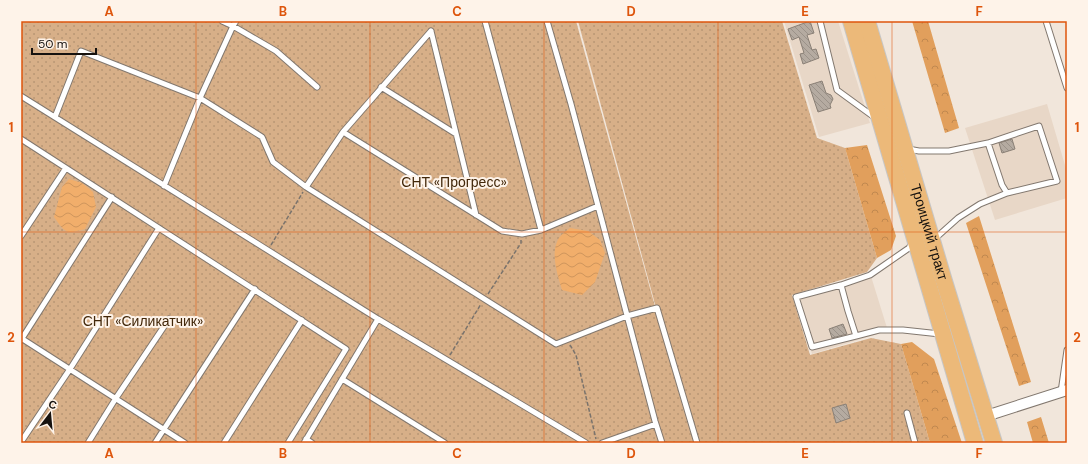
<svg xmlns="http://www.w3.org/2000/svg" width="1088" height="464" font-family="'DM Sans',sans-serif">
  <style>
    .built { fill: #e8d7c7 }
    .grass { fill: url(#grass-dots) }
    .forest { fill: url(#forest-crowns) }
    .water { fill: url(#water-waves) }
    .building { fill: url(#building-back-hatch); stroke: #8a8076 }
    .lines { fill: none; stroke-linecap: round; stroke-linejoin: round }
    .lane-casing { stroke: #82786f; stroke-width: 7 }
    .street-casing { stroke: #82786f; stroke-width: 12 }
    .primary-casing { stroke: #c7c6c5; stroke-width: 18 }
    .path { stroke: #7a736c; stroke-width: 1.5; stroke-dasharray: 4 2; stroke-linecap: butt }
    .lane { stroke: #fff; stroke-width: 5 }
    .street { stroke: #fff; stroke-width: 10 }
    .primary { stroke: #ecb979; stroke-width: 16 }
    .grid { fill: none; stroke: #de550c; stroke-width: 1; stroke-opacity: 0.55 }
    .labels { text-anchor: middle; stroke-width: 4; stroke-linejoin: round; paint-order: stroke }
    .park-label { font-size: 14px; fill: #422709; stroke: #fef3e9 }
    .street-label { font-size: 14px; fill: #16120f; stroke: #fef3e9 }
    .neatline { fill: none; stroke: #de550c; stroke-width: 1.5 }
    .grid-label { font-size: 13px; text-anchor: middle; font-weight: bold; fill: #de550c }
  </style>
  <defs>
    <pattern id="grass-dots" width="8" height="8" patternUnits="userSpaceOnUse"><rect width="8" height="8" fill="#d7af88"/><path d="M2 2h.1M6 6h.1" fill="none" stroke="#b89674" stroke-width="1.8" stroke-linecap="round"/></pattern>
    <pattern id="forest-crowns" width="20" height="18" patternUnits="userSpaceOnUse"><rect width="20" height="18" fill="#e19f5c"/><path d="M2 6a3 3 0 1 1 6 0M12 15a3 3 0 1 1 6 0" fill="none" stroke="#c0884f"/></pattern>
    <pattern id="water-waves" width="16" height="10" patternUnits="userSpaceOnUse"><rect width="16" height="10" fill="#f1ae6b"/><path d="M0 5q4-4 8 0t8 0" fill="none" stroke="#ce955c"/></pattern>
    <pattern id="building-back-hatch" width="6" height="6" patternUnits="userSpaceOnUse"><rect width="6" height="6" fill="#b5aba1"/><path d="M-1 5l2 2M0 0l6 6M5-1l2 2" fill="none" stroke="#9b9289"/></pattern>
  </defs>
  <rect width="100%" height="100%" fill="#f1e6db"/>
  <path class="built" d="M784 21H838L870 123 819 137Z
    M1047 104 1067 172V198L995 220 965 128Z
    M870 273 888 331 812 354 794 296Z"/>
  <path class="grass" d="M21 21H576L692 440 578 21H782L817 138 845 148 877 258 867 272 792 295 810 355 871 338 901 344 930 443H21Z"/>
  <path class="forest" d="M912 21H928L959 128 945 133Z
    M867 145 896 236 891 250 877 258 845 148Z
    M979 216 1031 382 1019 386 966 223Z
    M912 342 934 359 962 443H930L901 344Z
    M1041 417 1049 443H1033L1027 422Z"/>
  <path class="water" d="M69 179 82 183 93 192 96 207 85 229C66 234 66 234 54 217L62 187Z
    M570 228 588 231 600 240 605 253 595 282 582 295 562 290C558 277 551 255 557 242 559 236 565 232 570 228Z"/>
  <path class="building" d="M810 21 814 33 807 35 812 50 816 49 819 58 803 64 800 54 804 53 799 37 792 40 788 29Z
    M822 81 826 93 831 95 833 99 830 105 831 108 818 112 809 85Z
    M1012 139 1015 149 1002 153 999 143Z
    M843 324 847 334 832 338 829 329Z
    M846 404 850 418 836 423 832 408Z"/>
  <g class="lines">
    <defs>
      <path id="lane" d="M222 21 233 26 276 51 317 87
        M485 21 541 230
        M547 21 571 104 655 421 662 443
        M820 21 837 90 874 117
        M1046 21 1067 88
        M431 31 476 215
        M381 87 456 134
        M21 96 378 319
        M55 117 81 51 200 98 262 137 273 162 306 187 556 344 627 316 657 308 697 443
        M343 132 502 231 522 234 541 230 598 206
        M21 139 346 349 288 443
        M988 143 1039 126 1057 181 1007 193
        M908 149 919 151H949L988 143 1002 185 1007 193 980 204 958 218 939 235 934 238
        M164 186 200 98 233 26 236 21
        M306 187 343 132 431 31
        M21 236 66 168
        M912 243 909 248 870 275 841 285 848 311 856 336 879 330H903L940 334
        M841 285 796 297 812 347 856 336
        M21 338 185 443
        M21 340 112 197
        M342 379 445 443
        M1061 392 1067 350
        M907 413 915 443
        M306 439 312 443
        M21 442 70 369 159 228
        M88 443 116 398 169 319
        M155 443 255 289
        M224 443 302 320
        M304 443 378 319 586 443
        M602 443 656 424"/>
      <path id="street" d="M986 416 1067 390"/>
      <g id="primary">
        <path d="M851 21 975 443"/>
        <path id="s1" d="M867 21 944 281 994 443"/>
      </g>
    </defs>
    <use href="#lane" class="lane-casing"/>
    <use href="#street" class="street-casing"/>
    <use href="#primary" class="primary-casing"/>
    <path class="path" d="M271 245 303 192
      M488 294 521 243V240
      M570 345 576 355 596 439
      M450 355 481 304"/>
    <use href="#lane" class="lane"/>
    <use href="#street" class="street"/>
    <use href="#primary" class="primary"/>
  </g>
  <path class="grid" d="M196 21V443M370 21V443M544 21V443M718 21V443M892 21V443M21 232H1067"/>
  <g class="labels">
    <g class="park-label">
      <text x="454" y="187">СНТ «Прогресс»</text>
      <text x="143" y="326">СНТ «Силикатчик»</text>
    </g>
    <g class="street-label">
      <text dy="5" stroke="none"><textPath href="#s1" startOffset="220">Троицкий тракт</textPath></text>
    </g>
  </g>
  <rect width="1088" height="464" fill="none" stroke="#fef3e9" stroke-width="44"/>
  <g transform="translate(50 414) rotate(16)" stroke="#fef3e9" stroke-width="3" paint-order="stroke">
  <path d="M0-3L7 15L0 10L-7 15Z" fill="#16120f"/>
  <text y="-6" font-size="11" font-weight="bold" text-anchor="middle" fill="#16120f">С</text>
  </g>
  <path d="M32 48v6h64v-6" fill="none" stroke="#16120f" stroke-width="2"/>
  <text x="38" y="48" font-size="12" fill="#16120f" stroke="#fef3e9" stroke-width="3" paint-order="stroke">50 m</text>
  <rect x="22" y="22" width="1044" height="420" class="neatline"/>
  <g class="grid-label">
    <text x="109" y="16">A</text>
    <text x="283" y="16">B</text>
    <text x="457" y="16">C</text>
    <text x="631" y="16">D</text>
    <text x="805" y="16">E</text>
    <text x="979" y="16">F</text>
    <text x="11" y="132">1</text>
    <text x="1077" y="132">1</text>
    <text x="11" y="342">2</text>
    <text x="1077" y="342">2</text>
    <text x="109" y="458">A</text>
    <text x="283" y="458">B</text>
    <text x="457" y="458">C</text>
    <text x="631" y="458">D</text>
    <text x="805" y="458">E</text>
    <text x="979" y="458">F</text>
  </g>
</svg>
